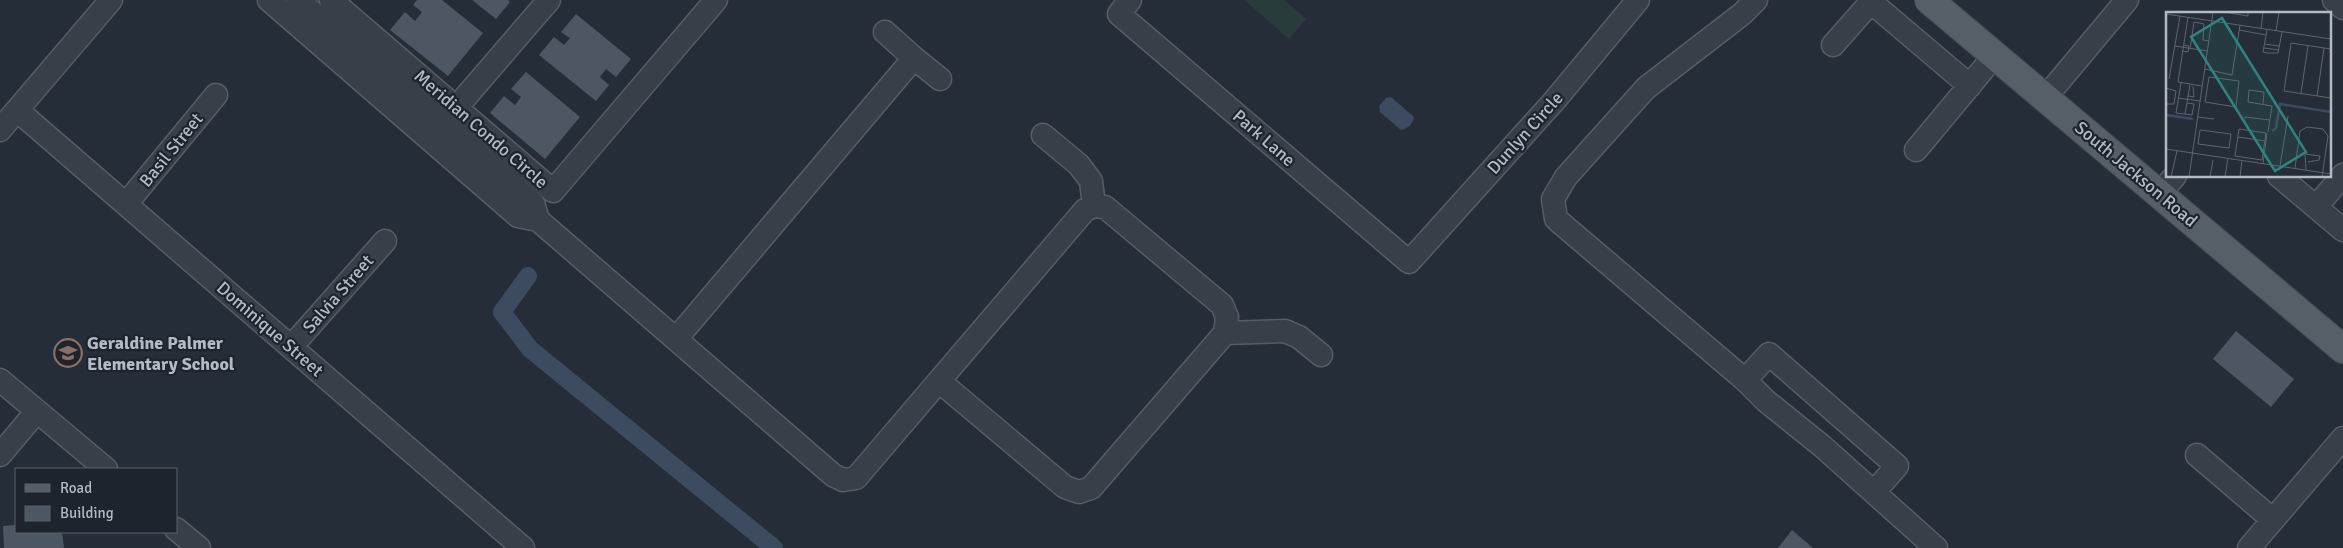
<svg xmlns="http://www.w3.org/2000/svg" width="2343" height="548" font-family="Signika,sans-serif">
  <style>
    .green { fill: #2a3b3b }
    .water { fill: #3c4b5f }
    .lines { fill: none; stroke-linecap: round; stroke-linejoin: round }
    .canal { stroke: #3c4b5f; stroke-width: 18 }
    .building { fill: #4d5763 }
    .minor-casing { stroke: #565d66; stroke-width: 25 }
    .major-casing { stroke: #414851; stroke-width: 30 }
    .minor { stroke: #383f48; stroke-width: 22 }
    .major { stroke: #565e68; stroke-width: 28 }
    .labels { text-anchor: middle; stroke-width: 4.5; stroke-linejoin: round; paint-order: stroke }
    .street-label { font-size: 18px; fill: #b3bac4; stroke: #1d242d }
    .poi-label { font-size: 18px; font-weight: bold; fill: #b3bac4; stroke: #1d242d; text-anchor: start }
    .inset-river { fill: none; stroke: #3c4b5f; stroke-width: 2.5 }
    .inset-road { fill: none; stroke: #5e6570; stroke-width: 1 }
    .view { fill: #30847f; fill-opacity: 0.15; stroke: #30847f; stroke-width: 2.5 }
    .inset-edge { fill: none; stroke: #b3bac4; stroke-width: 2.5 }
  </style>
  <rect width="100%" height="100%" fill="#252d38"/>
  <path class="green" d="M1244 0H1284L1306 19 1289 39Z"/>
  <path class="water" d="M1391 97 1414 117C1412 125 1409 128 1401 130L1380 112 1379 106 1386 98Z"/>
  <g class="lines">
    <path class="canal" d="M528 276 502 312 530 349 774 548"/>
  </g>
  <path class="building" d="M417 0H442L483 33 448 76 390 30 405 12 415 21 422 12 413 5Z
    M472 0H508L510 2 496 19Z
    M576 14 631 59 616 77 606 69 600 77 609 85 596 101 539 55 554 37 564 45 570 38 561 32Z
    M526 72 580 117 545 159 490 113 504 96 515 105 521 97 511 89Z
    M2236 331 2294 379 2271 407 2213 359Z
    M16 525V532H62L64 548H4L3 526Z
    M1792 530 1813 548H1778Z"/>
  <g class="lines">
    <defs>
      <path id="minor" d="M269 0 518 216 538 220 533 203 298 0
        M331 0 553 191 716 0
        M1130 0 1119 14 1409 262 1555 100 1638 0
        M1756 0 1742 14 1646 88 1566 177 1553 199 1556 219 1745 380 1766 401 1822 446 1936 548
        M2334 0 2343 8
        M1833 45 1871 2 1970 86
        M914 58 940 79
        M2045 98 2127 0
        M456 108 549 0
        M17 110 523 548
        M0 130 111 0
        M1043 135 1079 165 1091 181 1094 206
        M1916 150 1995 55
        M2279 176 2343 230
        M2159 194 2175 176
        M126 204 216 95
        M2316 207 2343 175
        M538 220 833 475 843 480 856 478 1085 210 1094 206 1105 207 1222 305 1227 317 1225 333 1091 488 1079 492 1065 487 939 381
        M1225 333 1285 331 1299 337 1321 355
        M676 339 914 58 885 32
        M291 347 385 241
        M0 380 106 469
        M1745 380 1769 354 1897 466 1874 492
        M0 455 37 411
        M2197 455 2273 520
        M176 529 199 548
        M2249 548 2343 438"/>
      <path id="major" d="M1929 0 2343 349"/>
    </defs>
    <use href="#minor" class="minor-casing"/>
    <use href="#major" class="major-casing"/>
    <use href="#minor" class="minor"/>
    <use href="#major" class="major"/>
  </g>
  <defs>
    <symbol id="school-ring" viewBox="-11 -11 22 22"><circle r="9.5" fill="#1d242d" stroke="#8d6e63" stroke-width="1.5"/><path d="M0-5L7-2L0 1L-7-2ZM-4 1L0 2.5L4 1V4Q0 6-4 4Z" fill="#8d6e63"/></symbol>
  </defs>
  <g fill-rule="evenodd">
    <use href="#school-ring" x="52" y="337" width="32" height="32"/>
  </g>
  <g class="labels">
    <g class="street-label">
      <text transform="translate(481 129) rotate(41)" y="6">Meridian Condo Circle</text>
      <text transform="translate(1525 133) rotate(-48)" y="6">Dunlyn Circle</text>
      <text transform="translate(1264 138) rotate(41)" y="6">Park Lane</text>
      <text transform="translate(171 150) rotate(-51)" y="6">Basil Street</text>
      <text transform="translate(2136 174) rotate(40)" y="6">South Jackson Road</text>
      <text transform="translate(338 294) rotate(-49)" y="6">Salvia Street</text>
      <text transform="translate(270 329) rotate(41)" y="6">Dominique Street</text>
    </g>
    <g class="poi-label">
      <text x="87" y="349">Geraldine Palmer<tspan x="87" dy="21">Elementary School</tspan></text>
    </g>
  </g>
  <g transform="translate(2166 12)">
    <rect width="165" height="165" fill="#252d38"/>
    <path class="inset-river" d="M0 103 27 107M106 119 110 116 114 92 165 100"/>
    <path class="inset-road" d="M58 0 82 4V0M0 2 165 27M22 5 12 70 36 74M28 10 38 12 37 28 43 29M95 17 97 0M73 18 100 23M101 18 97 40 101 41H112L116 20M110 19 113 0M98 32 113 34M9 34 41 39M98 36 113 38M24 37 28 10M165 37 125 31 118 79 165 86M16 39 22 40 23 34 18 33M39 57 66 63 74 13M43 65 73 69 70 95 39 90ZM3 67 14 4M15 71 10 101 26 103 28 92 21 91M0 76 10 79 8 92H0M135 81 142 34M22 84 28 85 27 74M151 84 158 36M12 86 34 89M97 92 98 80 83 78 82 90 106 94 102 120M19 102 24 73M32 105 48 107M79 107V105L104 108M73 117 100 121 96 148 69 144ZM34 118 65 122 63 136 32 132ZM72 125 99 129M0 137 165 162M97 152 101 121M114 154 122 104M129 156 134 119 141 115 157 117 162 124 156 165M140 158 139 142 154 144 153 148 142 150M5 165 11 139M23 165 47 0M44 165 47 148M59 165 62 146M74 165 76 148"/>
    <path class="view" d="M56 6 140 140 109 159 25 25Z"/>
    <rect width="165" height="165" class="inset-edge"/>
  </g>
  <rect x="15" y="468" width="162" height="65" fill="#1d242d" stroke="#596069"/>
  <rect x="25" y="484" width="25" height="8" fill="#565e68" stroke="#596069"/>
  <text x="60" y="493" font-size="15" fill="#b3bac4">Road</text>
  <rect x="25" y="506" width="25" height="15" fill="#4d5763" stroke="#596069"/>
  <text x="60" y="518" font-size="15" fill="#b3bac4">Building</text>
</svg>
